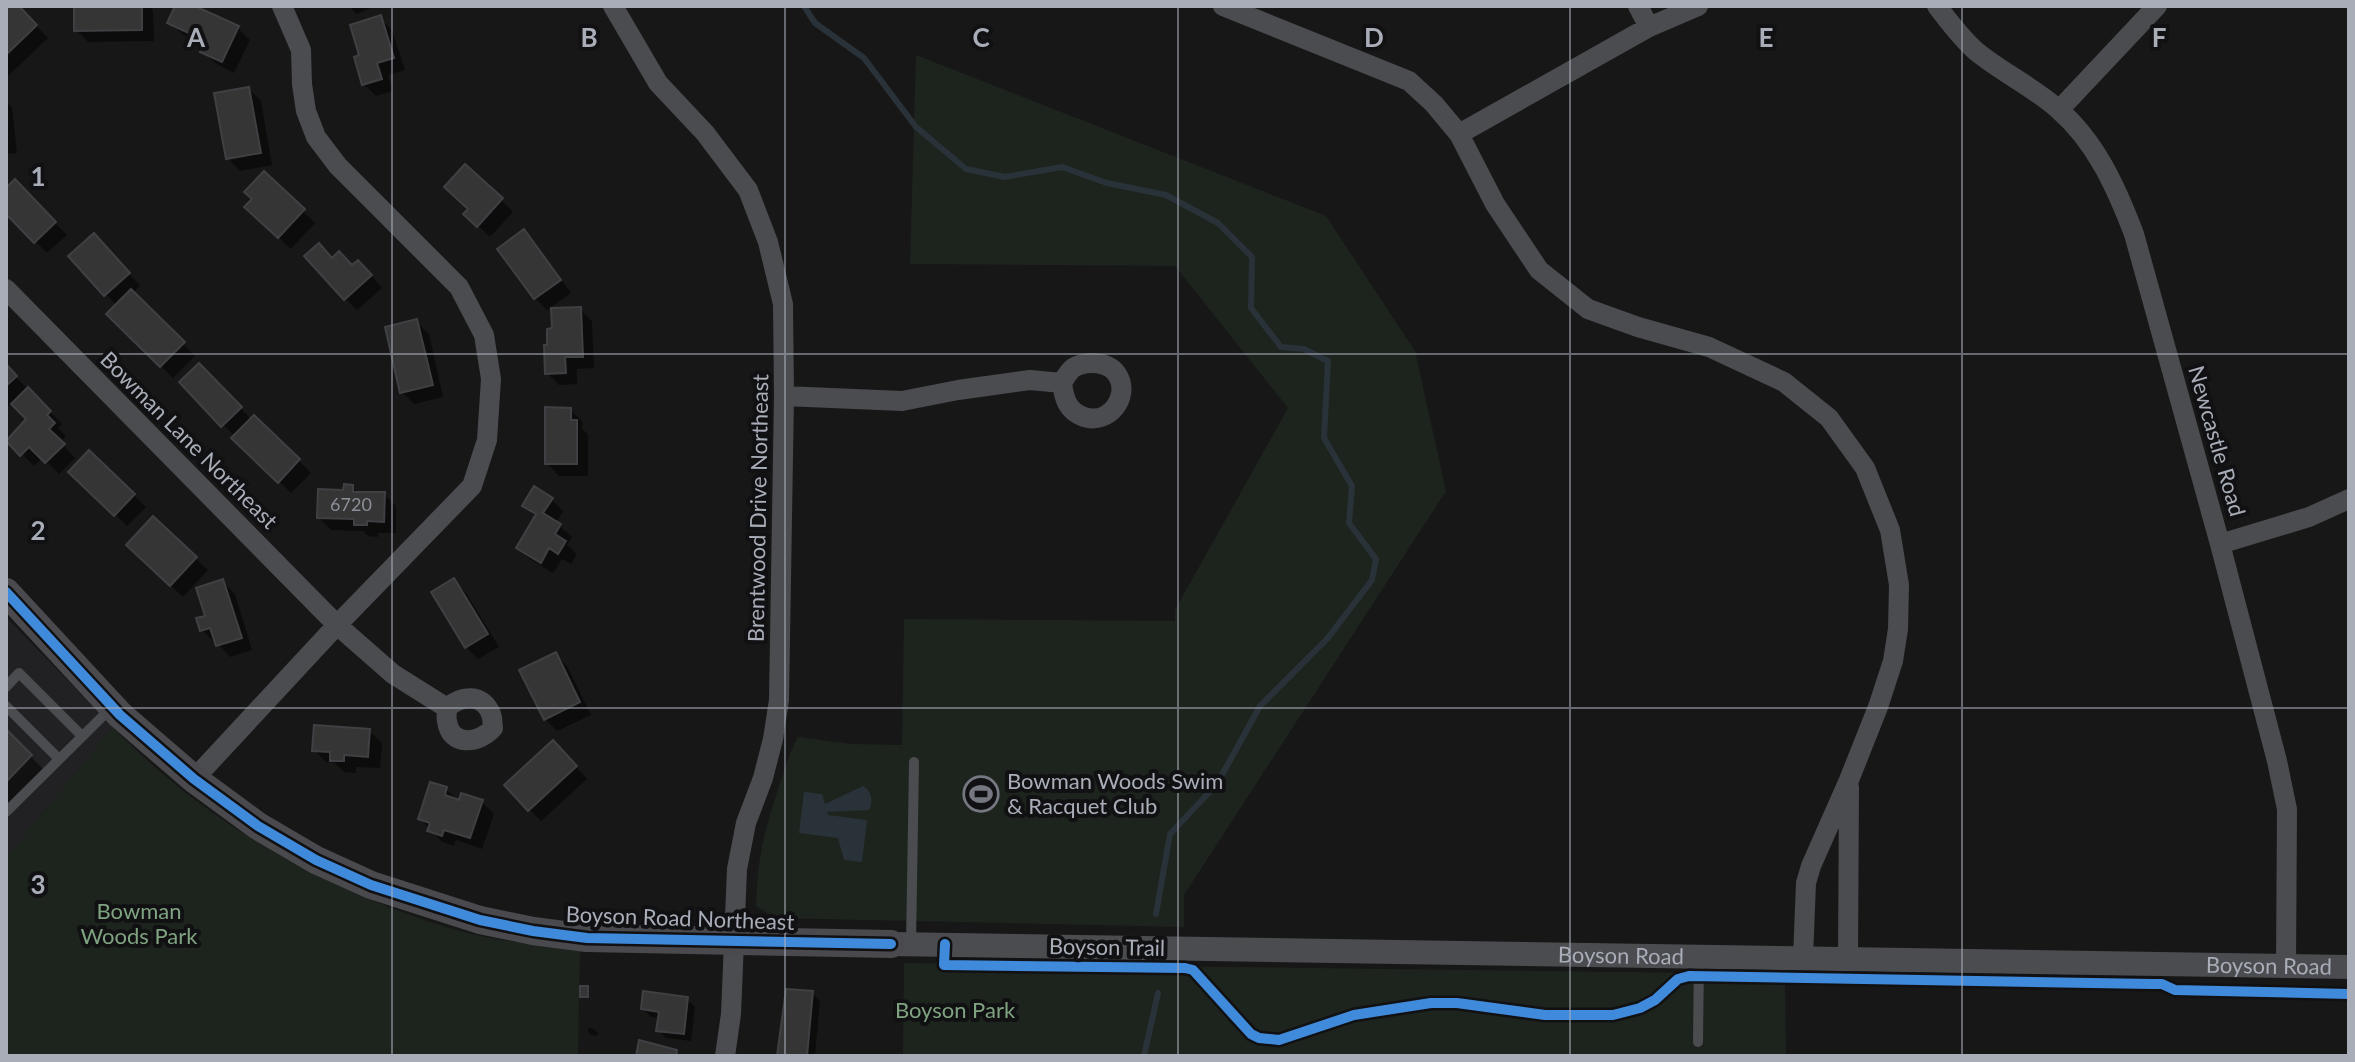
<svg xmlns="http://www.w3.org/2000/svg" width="2355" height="1062" font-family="Lato,sans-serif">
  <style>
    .built { fill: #212123 }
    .green { fill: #1d241e }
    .water { fill: #2a3239 }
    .shadow { fill: #0007 }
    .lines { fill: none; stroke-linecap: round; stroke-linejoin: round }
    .stream { stroke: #2a3239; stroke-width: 6 }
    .building { fill: #353536; stroke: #3f4043; stroke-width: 2 }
    .service { stroke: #4b4c50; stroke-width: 10 }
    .minor { stroke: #4b4c50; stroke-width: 20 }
    .tertiary { stroke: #4b4c50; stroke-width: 24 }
    .secondary { stroke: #4a4a4e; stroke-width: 28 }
    .cycleway-casing { stroke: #111113; stroke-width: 15 }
    .cycleway { stroke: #408adc; stroke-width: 10 }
    .grid { fill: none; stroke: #a8adb8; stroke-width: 2; stroke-opacity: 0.55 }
    .labels { text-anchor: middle; stroke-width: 8; stroke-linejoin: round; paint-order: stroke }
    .number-label { font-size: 18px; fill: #8b8f98 }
    .street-label { font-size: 22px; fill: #a8adb8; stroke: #111113 }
    .poi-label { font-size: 22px; fill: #a8adb8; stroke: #111113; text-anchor: start }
    .park-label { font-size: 22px; fill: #7fa381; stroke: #111113 }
    .grid-label { font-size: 26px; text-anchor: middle; font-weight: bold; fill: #a8adb8; stroke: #111113; stroke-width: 8; stroke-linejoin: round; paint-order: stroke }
  </style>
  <rect width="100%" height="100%" fill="#171717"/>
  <path class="built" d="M6 617 113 727 6 858Z"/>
  <path class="green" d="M916 55 1326 216 1415 351 1446 491 1184 895V927L775 918 756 906C757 860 764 833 778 789 784 771 789 753 798 737L851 744 902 745 904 619 1175 621V610L1288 408 1175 266 910 264Z
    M113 727C205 824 336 896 464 932 502 942 541 945 580 949L578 1056H6V858Z
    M904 963 1785 974 1786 1056H903Z"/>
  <path class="water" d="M863 786C871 790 874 801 869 810L827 812 828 815 867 820 862 862 844 860 838 838 799 833 804 792 822 794 825 804Z"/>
  <path class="shadow" d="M10 6H17L48 38 6 78V9Z
    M76 6H149L153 10 154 41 88 42 76 30Z
    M177 6H190L238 28 250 40 234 73 215 63 203 51 206 46 182 34 169 22Z
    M349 6H372L373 7 357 14Z
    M380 18 392 30 405 70 388 75 393 91 376 96 364 84 361 56Z
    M249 89 261 101 272 165 240 171 228 158Z
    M6 101 12 107 17 153 6 154Z
    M264 174 315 223 291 249 259 219 254 199Z
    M15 182 67 235 47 253 6 211V190Z
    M501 200 513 212 490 237 466 214Z
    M524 232 536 244 571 293 547 310 535 298 500 249Z
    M106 248 140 286 133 293 195 356 173 378 109 314 117 306 71 256Z
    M332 260 370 274 382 288 357 310 345 298Z
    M580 309 592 321 594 368 577 369V384L559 385 547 373Z
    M416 322 429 334 443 397 414 404 402 392Z
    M199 366 252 420 254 417 311 473 291 493 182 383Z
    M6 367 62 424 58 428 66 436 60 442 75 458 59 474 43 458 34 466 8 440 28 419 13 403 10 406 6 404Z
    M570 410 583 422 582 429 588 434V476H559L547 463Z
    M89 452 146 507 127 526 71 472Z
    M352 487 359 494H384L396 506V533H378V537L368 536 363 531 331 530 319 518Z
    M551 499 563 511 556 523 572 537 567 545 577 554 571 564 562 559 553 573 530 559 518 547 537 517 524 505Z
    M153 519 208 570 183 597 141 557Z
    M454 581 466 593 499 647 478 659 466 647Z
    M223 582 235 594 252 650 230 657 216 641 214 642 202 630Z
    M555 654 567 666 591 715 557 731 545 719Z
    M6 731 43 769 6 805Z
    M369 731 382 743 380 768 356 767V773L344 772 335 763 326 762 314 750Z
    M565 754 587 779 541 821 529 809Z
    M446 789 460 803 482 802 494 814 482 849 456 840 454 846 442 842 420 819Z
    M812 993 820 1001 815 1056H780Z
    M687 999 695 1007 691 1041 666 1038 659 1030 660 1018 651 1017 643 1009Z
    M588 1028 594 1029 598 1033 597 1036 591 1035 588 1032Z"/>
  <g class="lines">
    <path class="stream" d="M804 6 815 23 864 58 916 127 966 169 1005 177 1062 167 1107 183 1166 195 1218 223 1252 257 1251 308 1281 347 1304 349 1328 361 1324 438 1352 486 1349 523 1376 559 1372 580 1327 639 1260 706 1217 784 1170 834 1156 914
      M1144 1056 1158 993"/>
  </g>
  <path class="building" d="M19 6 37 25 6 55V7Z
    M74 6H142V30L74 31Z
    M175 6H195L239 26 222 62 200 52 206 41 167 23Z
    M381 15 394 58 377 63 382 79 362 85 354 57 359 55 350 25Z
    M249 87 261 153 226 159 214 93Z
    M465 164 503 198 477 227 463 214 468 209 444 187Z
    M264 171 305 209 278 238 244 207 252 199 244 192Z
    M15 179 56 222 34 243 6 214V188Z
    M524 229 561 280 534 299 497 249Z
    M94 233 130 273 104 296 68 256Z
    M319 243 332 258 339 251 352 265 358 260 372 275 344 300 304 256Z
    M131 289 185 342 160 367 106 314Z
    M581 307 583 357H565L566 373 545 374 544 345H547V329L552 328 551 308Z
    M417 319 433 385 400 393 385 327Z
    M199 363 242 407 221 427 179 382Z
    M6 364 17 376 6 386Z
    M28 387 51 411 47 415 55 423 49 429 65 444 45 463 29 447 20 456 6 441 26 419 11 404Z
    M545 407 571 408V420H577V464H545Z
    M254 415 300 459 278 483 231 438Z
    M89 450 135 494 114 516 68 472Z
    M344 484 353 485V492H385L384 522 367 521V525H354V519L317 518 318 489 343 490Z
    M534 486 553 498 543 513 561 524 555 534 566 541 558 554 549 548 541 563 516 548 536 514 522 506Z
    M153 516 197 557 170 586 126 545Z
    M454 578 488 634 465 648 431 592Z
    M223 579 242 638 216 646 210 628 200 631 196 618 205 616 196 588Z
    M556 652 580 702 544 720 519 670Z
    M314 725 370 729 368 757 344 755V761H330V752L312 751Z
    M6 729 32 755 6 782Z
    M553 740 577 766 528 811 504 785Z
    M430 782 447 787 445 795 459 800 461 793 483 800 470 838 444 830 442 836 427 831 430 823 418 819Z
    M580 986H588V997H580Z
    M786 989 813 991 807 1056H777Z
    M643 991 688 997 684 1034 656 1031 659 1012 641 1009Z
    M639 1040 677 1050 676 1056H636Z"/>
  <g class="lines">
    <path class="service" d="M6 687 19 673 82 736
      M6 706 59 759
      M6 812 111 708
      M911 944 914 762
      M1698 1042 1699 956"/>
    <path class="minor" d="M613 6 658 83 705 133 748 190 768 242 783 304 784 396 779 700 773 739 763 778 746 823 737 869 731 1014 725 1056
      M1223 6 1409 81 1434 104 1459 134 1495 204 1539 270 1588 309 1638 327 1709 347 1784 382 1829 418 1865 468 1890 530 1899 585 1898 629 1893 661 1878 707 1849 780 1811 866 1806 883 1803 958
      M1638 6 1649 27
      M1937 6C1949 22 1962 39 1977 52 2003 73 2033 87 2058 109 2096 142 2116 187 2134 234L2220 544 2277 761 2287 809 2286 966
      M2059 110 2157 6
      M1459 134 1649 27 1698 6
      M6 289 337 625 393 674 447 708C461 695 483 693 491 714 493 719 492 723 493 728 479 744 450 747 447 721 446 717 447 712 447 708
      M784 396 902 401 958 390 1030 380 1062 383C1064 398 1067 411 1084 417 1109 425 1130 397 1118 376 1110 361 1086 360 1073 368 1068 372 1065 378 1062 383
      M2220 544 2309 517 2349 499
      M194 779 337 625 472 486 487 440 491 379 484 335 459 287 338 166 316 137 306 111 302 84 301 50 282 6
      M1848 959 1849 787"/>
    <path class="tertiary" id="s1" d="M891 944 2349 967"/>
    <path class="secondary" d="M6 592 120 715 194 779 258 826 316 860 371 885 480 920 533 931 587 938 891 944"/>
    <defs>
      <path id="cycleway" d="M6 592 120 715 194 779 258 826 316 860 371 885 480 920 533 931 587 938 891 944
        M945 944 944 965 1185 968 1193 970 1251 1034 1259 1038 1279 1040 1354 1015 1431 1003H1457L1545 1015H1613L1640 1008 1655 1000 1678 979 1689 976 2152 984H2162L2175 990 2349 994"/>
    </defs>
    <use href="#cycleway" class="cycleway-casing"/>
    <use href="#cycleway" class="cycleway"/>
  </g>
  <path class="grid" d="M392 6V1056M785 6V1056M1178 6V1056M1570 6V1056M1962 6V1056M6 354H2349M6 708H2349"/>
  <defs>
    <symbol id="stadium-ring" viewBox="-11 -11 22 22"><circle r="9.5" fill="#111113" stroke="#757880" stroke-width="1.5"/><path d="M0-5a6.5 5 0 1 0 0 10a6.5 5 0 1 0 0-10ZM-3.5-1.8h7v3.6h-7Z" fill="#757880"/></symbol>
  </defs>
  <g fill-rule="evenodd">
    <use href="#stadium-ring" x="961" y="774" width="40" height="40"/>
  </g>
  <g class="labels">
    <g class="number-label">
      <text x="351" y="511">6720</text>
    </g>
    <g class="street-label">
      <text transform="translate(189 440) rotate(45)" y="8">Bowman Lane Northeast</text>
      <text transform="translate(2217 441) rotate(74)" y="8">Newcastle Road</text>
      <text transform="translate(758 508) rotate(-89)" y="8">Brentwood Drive Northeast</text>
      <text transform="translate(680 918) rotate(2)" y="8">Boyson Road Northeast</text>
      <text transform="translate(1107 947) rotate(1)" y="8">Boyson Trail</text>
      <text dy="8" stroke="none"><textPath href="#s1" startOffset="730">Boyson Road</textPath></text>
      <text dy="8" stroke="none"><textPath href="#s1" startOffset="1378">Boyson Road</textPath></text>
    </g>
    <g class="poi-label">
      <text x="1007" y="789">Bowman Woods Swim<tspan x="1007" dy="25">&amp; Racquet Club</tspan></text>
    </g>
    <g class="park-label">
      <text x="139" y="919">Bowman<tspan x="139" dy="25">Woods Park</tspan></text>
      <text x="955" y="1018">Boyson Park</text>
    </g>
  </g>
  <g class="grid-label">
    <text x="196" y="47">A</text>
    <text x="589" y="47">B</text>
    <text x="981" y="47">C</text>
    <text x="1374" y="47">D</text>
    <text x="1766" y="47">E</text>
    <text x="2159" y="47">F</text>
    <text x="38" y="186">1</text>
    <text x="38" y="540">2</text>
    <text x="38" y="894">3</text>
  </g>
  <rect width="2355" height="1062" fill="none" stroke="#a8adb8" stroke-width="16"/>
</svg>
